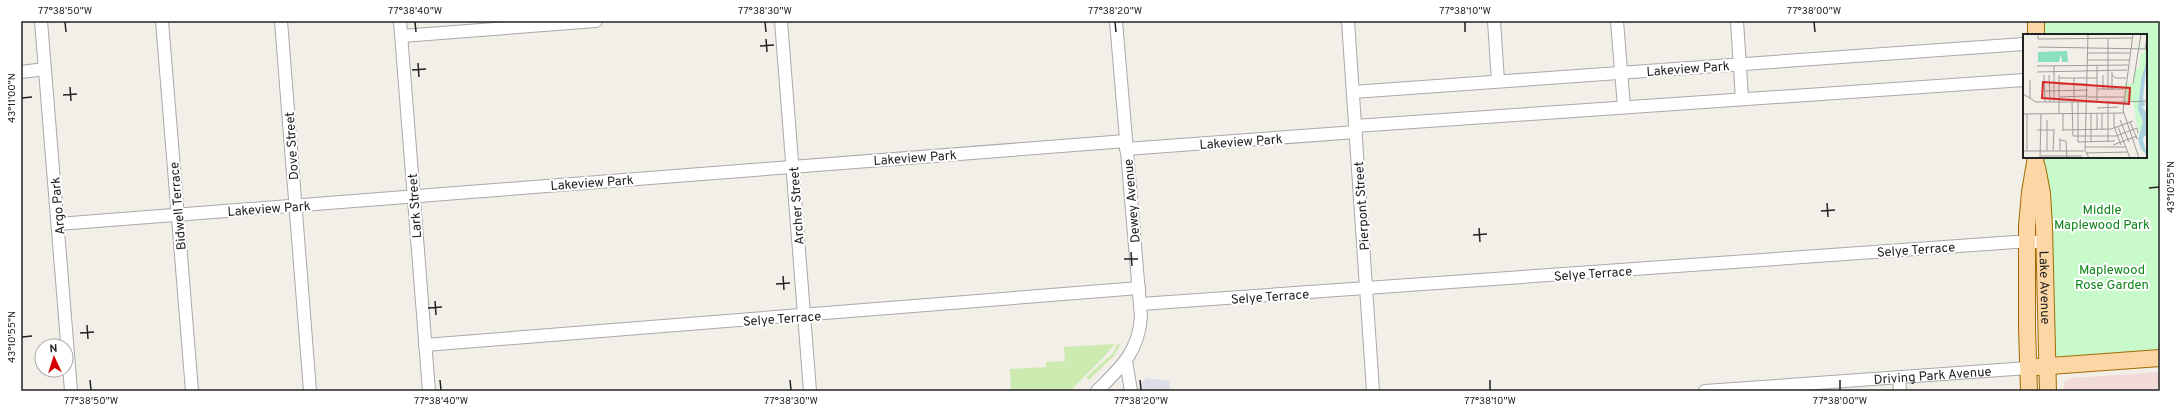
<svg xmlns="http://www.w3.org/2000/svg" width="2181" height="412" font-family="Overpass,sans-serif">
  <style>
    .commercial { fill: #f2dad9 }
    .grass { fill: #cdebb0 }
    .park { fill: #c8facc }
    .plaza { fill: #dddde8 }
    .lines { fill: none; stroke-linecap: round; stroke-linejoin: round }
    .minor-casing { stroke: #a9a9a9; stroke-width: 14 }
    .major-casing { stroke: #a06b00; stroke-width: 18 }
    .minor { stroke: #fff; stroke-width: 12 }
    .major { stroke: #fcd6a4; stroke-width: 16 }
    .ticks { fill: none; stroke: #222; stroke-width: 1.5 }
    .labels { text-anchor: middle; stroke-width: 4; stroke-linejoin: round; paint-order: stroke }
    .street-label { font-size: 13px; fill: #222; stroke: #fff }
    .park-label { font-size: 13px; fill: #0c8416; stroke: #fff }
    .inset-road { fill: none; stroke: #9f9d99; stroke-width: 1 }
    .view { fill: #d62828; fill-opacity: 0.15; stroke: #d62828; stroke-width: 2 }
    .inset-edge { fill: none; stroke: #222; stroke-width: 2 }
    .neatline { fill: none; stroke: #222; stroke-width: 1.5 }
    .ticks-label { font-size: 10px; text-anchor: middle; fill: #222 }
  </style>
  <rect width="100%" height="100%" fill="#f2efe9"/>
  <path class="commercial" d="M2160 372V391H2063L2065 381 2072 378Z"/>
  <path class="grass" d="M1118 343 1120 346 1113 357 1089 380 1086 377 1112 354Z
    M1115 344 1103 358 1070 391H1011L1010 369 1046 367V362L1065 361 1064 347Z"/>
  <path class="park" d="M2036 21H2160V358L2046 366 2036 157H2146V35H2036Z"/>
  <path class="plaza" d="M1147 378 1169 381 1170 391H1139L1141 383Z"/>
  <g class="lines">
    <defs>
      <g id="minor">
        <path d="M41 21 71 391"/>
        <path d="M162 21 192 391"/>
        <path d="M281 21 310 391"/>
        <path d="M400 21 429 391"/>
        <path d="M781 21 810 391"/>
        <path d="M1348 21 1373 391"/>
        <path d="M1494 21 1498 81"/>
        <path d="M1617 21 1624 107"/>
        <path d="M1737 21 1742 99"/>
        <path d="M402 36 596 21"/>
        <path d="M21 72 45 69"/>
        <path d="M1353 92 2024 44"/>
        <path d="M1355 126 2024 80"/>
        <path d="M1126 149 1356 132"/>
        <path d="M58 224 1126 141"/>
        <path d="M1141 304 2015 242H2045"/>
        <path d="M425 345 1139 288"/>
        <path d="M1126 361 1131 391"/>
        <path d="M1899 377 1900 391"/>
        <path d="M1097 391C1121 367 1138 353 1141 317L1116 21"/>
        <path id="s1" d="M1705 391 2028 368"/>
      </g>
      <g id="major">
        <path d="M2036 35V21"/>
        <path id="s2" d="M2037 167 2042 193 2044 227 2048 391"/>
        <path d="M2036 367 2160 358"/>
        <path d="M2029 391 2027 328V226L2030 192 2036 157"/>
      </g>
    </defs>
    <use href="#minor" class="minor-casing"/>
    <use href="#major" class="major-casing"/>
    <use href="#minor" class="minor"/>
    <use href="#major" class="major"/>
  </g>
  <path class="ticks" d="M65 22 66 32M415 22 416 32M765 22 766 32M1115 22 1116 32M1465 22V32M1814 22 1815 32M766 39 767 52M760 46 774 45M418 63 419 77M412 70 426 69M70 87 71 101M63 95 77 94M22 98 32 97M2149 188 2159 187M1827 203 1828 217M1821 211 1835 210M1479 228 1480 242M1473 235 1487 234M1131 252 1132 266M1124 259H1138M783 276 784 290M776 284 790 283M435 301 436 315M428 308 442 307M87 325 88 339M80 333 94 332M22 337 32 336M90 380 91 390M440 380 441 390M790 380 791 390M1140 380 1141 390M1490 380V390M1840 380V390"/>
  <g class="labels">
    <g class="street-label">
      <text transform="translate(1688 68) rotate(-4)" y="5">Lakeview Park</text>
      <text transform="translate(1241 141) rotate(-4)" y="5">Lakeview Park</text>
      <text transform="translate(291 146) rotate(-94)" y="5">Dove Street</text>
      <text transform="translate(915 157) rotate(-4)" y="5">Lakeview Park</text>
      <text transform="translate(592 182) rotate(-4)" y="5">Lakeview Park</text>
      <text transform="translate(1131 201) rotate(-95)" y="5">Dewey Avenue</text>
      <text transform="translate(57 206) rotate(-95)" y="5">Argo Park</text>
      <text transform="translate(177 206) rotate(-95)" y="5">Bidwell Terrace</text>
      <text transform="translate(414 206) rotate(-94)" y="5">Lark Street</text>
      <text transform="translate(796 206) rotate(-94)" y="5">Archer Street</text>
      <text transform="translate(1361 206) rotate(-94)" y="5">Pierpont Street</text>
      <text transform="translate(269 208) rotate(-4)" y="5">Lakeview Park</text>
      <text transform="translate(1916 249) rotate(-4)" y="5">Selye Terrace</text>
      <text transform="translate(1593 273) rotate(-4)" y="5">Selye Terrace</text>
      <text dy="5" stroke="none"><textPath href="#s2" startOffset="121">Lake Avenue</textPath></text>
      <text transform="translate(1270 296) rotate(-4)" y="5">Selye Terrace</text>
      <text transform="translate(782 318) rotate(-4)" y="5">Selye Terrace</text>
      <text dy="5" stroke="none"><textPath href="#s1" startOffset="228">Driving Park Avenue</textPath></text>
    </g>
    <g class="park-label">
      <text x="2102" y="214">Middle<tspan x="2102" dy="15">Maplewood Park</tspan></text>
      <text x="2112" y="274">Maplewood<tspan x="2112" dy="15">Rose Garden</tspan></text>
    </g>
  </g>
  <g transform="translate(2023 34)">
    <rect width="124" height="124" fill="#f2efe9"/>
    <path d="M124 3V26L118 45 115 75 120 88 119 95 115 97 110 68H101L102 49 110 50 113 34H116L118 19H121L122 15 110 12 122 14Z" fill="#c8facc"/>
    <path d="M44 17 45 28H39L38 20 36 28H15V18Z" fill="#88e0be"/>
    <path d="M124 26 120 64 122 71 119 73 123 78 124 102H121L120 106 124 121 118 115 115 105 120 88 115 75 118 45Z" fill="#aad3df"/>
    <path class="inset-road" d="M15 0V5L109 4M65 0 62 116 66 124M110 0 100 76 116 124M85 5V56M15 13 124 15M122 15 124 3M64 19H107M65 26H106M14 32 105 31M31 32V68M14 38 104 36M21 41 22 68M26 41 27 68M36 41V79M80 41V55M89 41 93 44H103M36 44H74M51 44V68M7 46V64M36 50H65M110 50 118 0M74 55H101M89 56V38M22 57 65 56M0 60 13 68H100M36 63 65 62M65 63H101M49 68 50 102M55 68V108M74 68V32M85 68V108M100 68 124 67M74 74 95 73M40 79V97M68 79V108M74 79V96M79 79V96M91 79V92L98 111M0 80 101 79M97 86 106 108M107 88 114 105M95 93 107 124M14 96H31M40 96 88 95 110 87M50 102H93L114 94 115 99M37 104V117M37 106 43 107 44 124M55 108 92 107M90 111 114 102M62 113H103M0 117H61M4 117V80M24 117V86M30 117 31 95M63 119 105 118M18 122H59M17 124 18 80"/>
    <path class="view" d="M20 48 107 54 106 70 19 64Z"/>
    <rect width="124" height="124" class="inset-edge"/>
  </g>
  <rect width="2181" height="412" fill="none" stroke="#ffffff" stroke-width="44"/>
  <g transform="translate(54 358) rotate(356)"><circle r="19" fill="#ffffff" stroke="#a7a7a7"/>
  <path d="M0-3L7 15L0 10L-7 15Z" fill="#d40000"/>
  <text y="-6" font-size="11" font-weight="bold" text-anchor="middle" fill="#222222">N</text>
  </g>
  <rect x="22" y="22" width="2137" height="368" class="neatline"/>
  <g class="ticks-label">
    <text x="65" y="14">77°38'50"W</text>
    <text x="415" y="14">77°38'40"W</text>
    <text x="765" y="14">77°38'30"W</text>
    <text x="1115" y="14">77°38'20"W</text>
    <text x="1465" y="14">77°38'10"W</text>
    <text x="1814" y="14">77°38'00"W</text>
    <text transform="translate(11 98) rotate(-90)" y="4">43°11'00"N</text>
    <text transform="translate(2170 187) rotate(-90)" y="4">43°10'55"N</text>
    <text transform="translate(11 337) rotate(-90)" y="4">43°10'55"N</text>
    <text x="91" y="404">77°38'50"W</text>
    <text x="441" y="404">77°38'40"W</text>
    <text x="791" y="404">77°38'30"W</text>
    <text x="1141" y="404">77°38'20"W</text>
    <text x="1490" y="404">77°38'10"W</text>
    <text x="1840" y="404">77°38'00"W</text>
  </g>
</svg>
